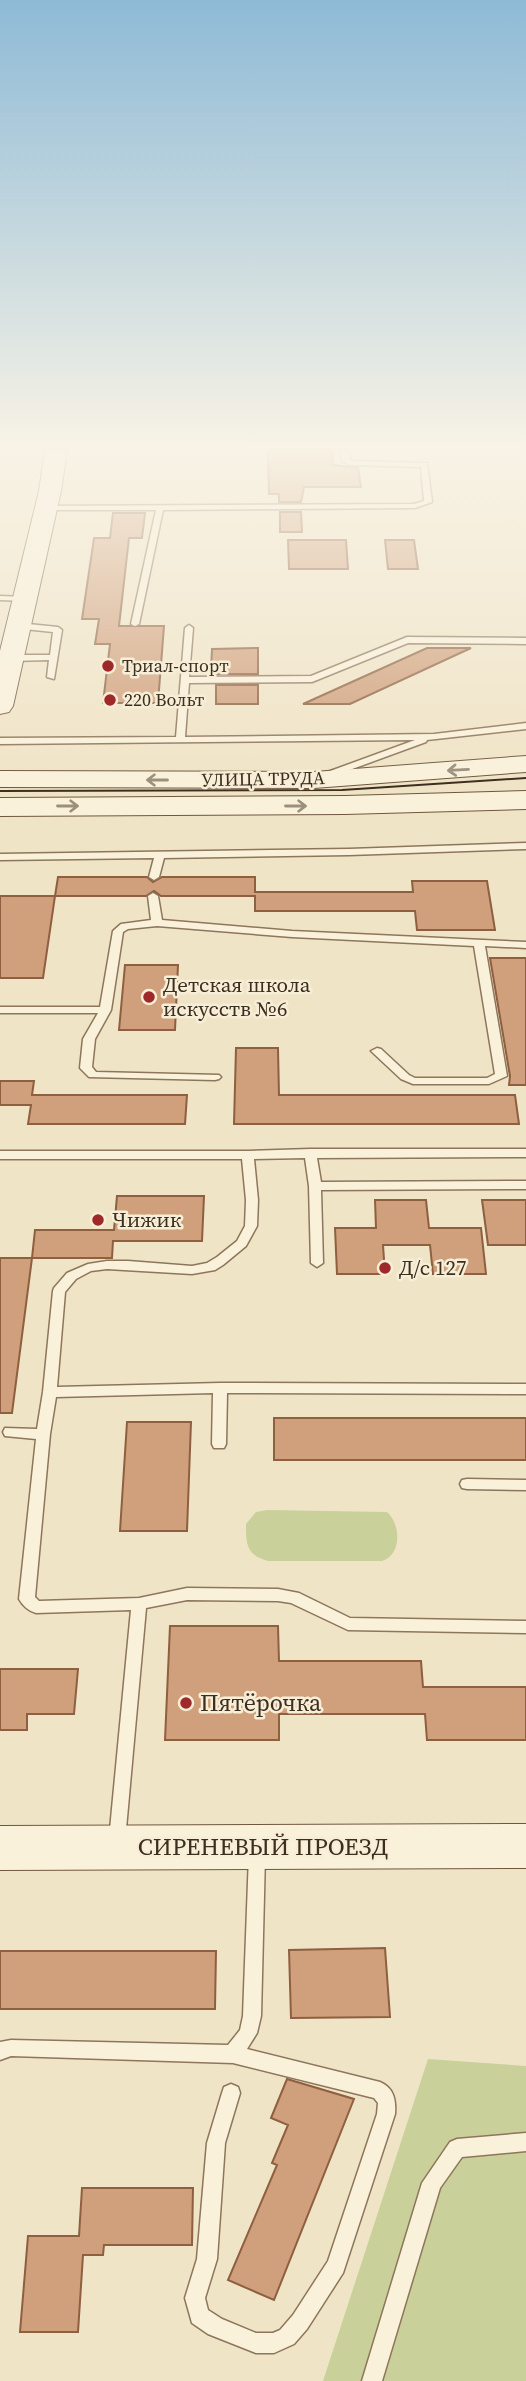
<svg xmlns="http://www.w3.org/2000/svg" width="526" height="2381" font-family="'Source Serif 4',serif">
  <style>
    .green { fill: #c9d09a }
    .building { fill: #d09f7b; stroke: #8e5f40; stroke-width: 2 }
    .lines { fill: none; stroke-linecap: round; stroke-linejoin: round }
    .lane-casing { stroke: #8d765b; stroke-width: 3 }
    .secondary-casing { stroke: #6f573e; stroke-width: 2 }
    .lane { fill: #faf1db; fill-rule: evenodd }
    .secondary { fill: #faf1db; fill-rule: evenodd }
    .tram { stroke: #3d2e1f; stroke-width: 2 }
    .oneway { stroke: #9c907d }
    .poi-dot { fill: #9f2828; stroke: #f7eed7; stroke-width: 2.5 }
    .labels { text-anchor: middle; stroke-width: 5; stroke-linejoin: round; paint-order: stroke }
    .far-poi-label { font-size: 18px; fill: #3d2e1f; stroke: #f7eed7; text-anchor: start }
    .far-street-label { font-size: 18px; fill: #3d2e1f; stroke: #f7eed7 }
    .poi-label { font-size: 21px; fill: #3d2e1f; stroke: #f7eed7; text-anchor: start }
    .near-poi-label { font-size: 24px; fill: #3d2e1f; stroke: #f7eed7; text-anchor: start }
    .near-street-label { font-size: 24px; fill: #3d2e1f; stroke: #f7eed7 }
  </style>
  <rect width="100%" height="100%" fill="#f0e4c7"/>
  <path class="green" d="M267 1510 387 1512C401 1524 402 1555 382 1561H268C246 1555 246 1544 246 1524L256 1512Z
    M428 2059 526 2066V2381H323Z"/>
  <path class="building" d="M268 450H332L333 465 358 468 361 487H304L301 502H279V494H269Z
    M280 512H301L302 532H280Z
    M113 513H145L142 538H129L119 626H164L158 703H103L110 644H95L99 619H82L94 538H110Z
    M288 540H346L348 569H289Z
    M385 540H414L418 569H388Z
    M258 648V674H217V670H211L212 649Z
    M427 648H471L350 704H303Z
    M216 685H258V704H216Z
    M58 877H147L153 882 162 877H255V892H413L412 881H487L495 930H417L415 911H255V896H161L154 891 146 896H55Z
    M0 896H55L43 978H0Z
    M490 958H526V1085H509L510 1076Z
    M125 965H178L175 1030H119Z
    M236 1048H278L279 1095H515L519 1124H234Z
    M0 1081H34L32 1095H187L185 1124H28L31 1105H0Z
    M117 1196H204L202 1241H113L112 1258H32L35 1230H114Z
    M375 1200H426L429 1228H481L486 1274H433L430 1245H383L385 1274H337L335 1228H376Z
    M482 1200H526V1245H488Z
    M0 1258H32L12 1413H0Z
    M274 1418H526V1460H274Z
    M127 1422H191L187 1531H120Z
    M170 1626H278L279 1661H421L423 1687H526V1740H427L425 1714H279V1740H165Z
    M0 1669H78L74 1714H27V1730H0Z
    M385 1948 390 2017 291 2018 289 1950Z
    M0 1951H216L215 2009H0Z
    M287 2079 354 2099 274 2300 228 2280 277 2165 272 2163 288 2125 271 2118Z
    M82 2188H193L192 2245H104L103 2255H83L78 2332H20L28 2236H79Z"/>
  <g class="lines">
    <defs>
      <path id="lane" d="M341 450H349L350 460 351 461 427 463 432 502 415 508 163 510 139 624 135 626 131 624 156 510H46L42 508 46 506 414 504 424 501 421 467 350 465 342 461Z
        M0 596 25 597 29 599 25 601 0 600Z
        M18 623 58 627 62 630 54 679 47 677 49 660 11 661 7 658 11 655H50L53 632 15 628 14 626Z
        M189 625 193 628 189 677 311 676 407 637 526 638V644L408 643 312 682 189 683 185 737 434 734 526 723V729L427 740 426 742 325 779 322 778V774L415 740 0 744V738L176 737 185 628Z
        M526 843V849L349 855 164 858 159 877 154 880 149 877 154 858 0 860V854L349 849Z
        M153 893 158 896 162 920 292 931 526 942V948L485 946 507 1076 489 1084H413L401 1079 371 1051 377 1048 381 1049 409 1075 415 1078H487L495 1074 474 946 292 937 157 926 128 929 123 932 111 1010 95 1039 92 1067 96 1072 219 1075 221 1077 219 1079 215 1080 89 1077 80 1068 83 1039 98 1013H0V1007H100L113 931 121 924 151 920 148 896Z
        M310 1149H526V1157L317 1158 321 1182 526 1181V1189L321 1190 323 1263 317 1267 311 1263 309 1186 305 1158 254 1159 258 1200 257 1226 246 1246 223 1265 215 1270 192 1274 107 1269 91 1271 76 1279 65 1292 57 1387 220 1383 526 1384V1394L227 1393 226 1444 224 1448H214L212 1444 213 1393 56 1397 50 1434 35 1597 39 1601 139 1598 187 1588 278 1589 299 1593 350 1618 526 1621V1633L348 1630 291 1603 278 1601 187 1600 146 1608 125 1840 123 1845 117 1847 111 1845 109 1840 131 1610 36 1613C29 1611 23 1606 19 1599L36 1439 5 1436 3 1432 5 1428 37 1429 43 1392 53 1291 54 1288 67 1273 88 1264 107 1261H128L192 1266 207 1263 217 1257 237 1241 245 1226 246 1200 242 1159H0V1151H248Z
        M467 1479 526 1480V1490L467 1489 462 1488 460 1484 462 1480Z
        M257 1848 263 1850 265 1855 261 2016 257 2033 247 2049 380 2082C394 2088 396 2100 395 2114L343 2273 307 2329 294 2344 274 2353H256L208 2334 192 2323 185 2298 197 2259 207 2143 222 2093 224 2087 231 2084 238 2087 240 2093 225 2143 217 2259 205 2298 208 2310 222 2319 256 2333H273L280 2330 293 2315 328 2261 377 2114 378 2103 374 2098 233 2063 11 2056 0 2060V2042L11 2040 228 2045 240 2030 243 2016 249 1855 251 1850Z
        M526 2133V2151L462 2157 440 2188 382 2381H362L422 2183 450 2142 457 2139Z"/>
      <path id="secondary" d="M45 450H67L61 491 13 706 9 712 0 714V651L39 491Z
        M526 756V772L314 788 0 787V771L314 772Z
        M526 791V809L345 814 0 816V798L345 796Z
        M526 1824V1868L0 1870V1826Z"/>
    </defs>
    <use href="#lane" class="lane-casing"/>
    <use href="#secondary" class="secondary-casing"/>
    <use href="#lane" class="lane"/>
    <use href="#secondary" class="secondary"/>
    <path class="tram" d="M0 791 342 790 526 778"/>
  </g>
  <defs><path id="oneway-shaft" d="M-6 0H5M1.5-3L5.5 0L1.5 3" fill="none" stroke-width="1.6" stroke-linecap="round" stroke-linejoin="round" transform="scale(1.75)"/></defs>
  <g class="oneway">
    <use href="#oneway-shaft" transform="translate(458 770) rotate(177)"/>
    <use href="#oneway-shaft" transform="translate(157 780) rotate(-180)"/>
    <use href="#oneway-shaft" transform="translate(68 806)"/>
    <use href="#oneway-shaft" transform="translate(296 806)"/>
  </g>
  <linearGradient id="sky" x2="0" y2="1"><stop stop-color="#8ebad6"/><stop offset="0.57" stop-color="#f8f3e6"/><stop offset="1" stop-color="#f8f3e6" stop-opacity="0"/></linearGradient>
  <rect width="526" height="783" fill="url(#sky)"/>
  <g class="poi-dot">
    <circle cx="108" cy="666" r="7"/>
    <circle cx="110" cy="700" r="7"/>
    <circle cx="149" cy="997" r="7"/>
    <circle cx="98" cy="1220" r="7"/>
    <circle cx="385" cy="1268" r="7"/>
    <circle cx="186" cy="1703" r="7"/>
  </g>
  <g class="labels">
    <g class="far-poi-label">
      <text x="122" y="672">Триал-спорт</text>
      <text x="124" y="706">220 Вольт</text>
    </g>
    <g class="far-street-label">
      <text transform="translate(263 779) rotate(-1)" y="6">УЛИЦА ТРУДА</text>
    </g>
    <g class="poi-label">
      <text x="163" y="992">Детская школа<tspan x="163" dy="24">искусств №6</tspan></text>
      <text x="112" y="1227">Чижик</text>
      <text x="399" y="1275">Д/с 127</text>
    </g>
    <g class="near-poi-label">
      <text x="200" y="1711">Пятёрочка</text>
    </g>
    <g class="near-street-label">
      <text x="263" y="1855">СИРЕНЕВЫЙ ПРОЕЗД</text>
    </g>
  </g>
</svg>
